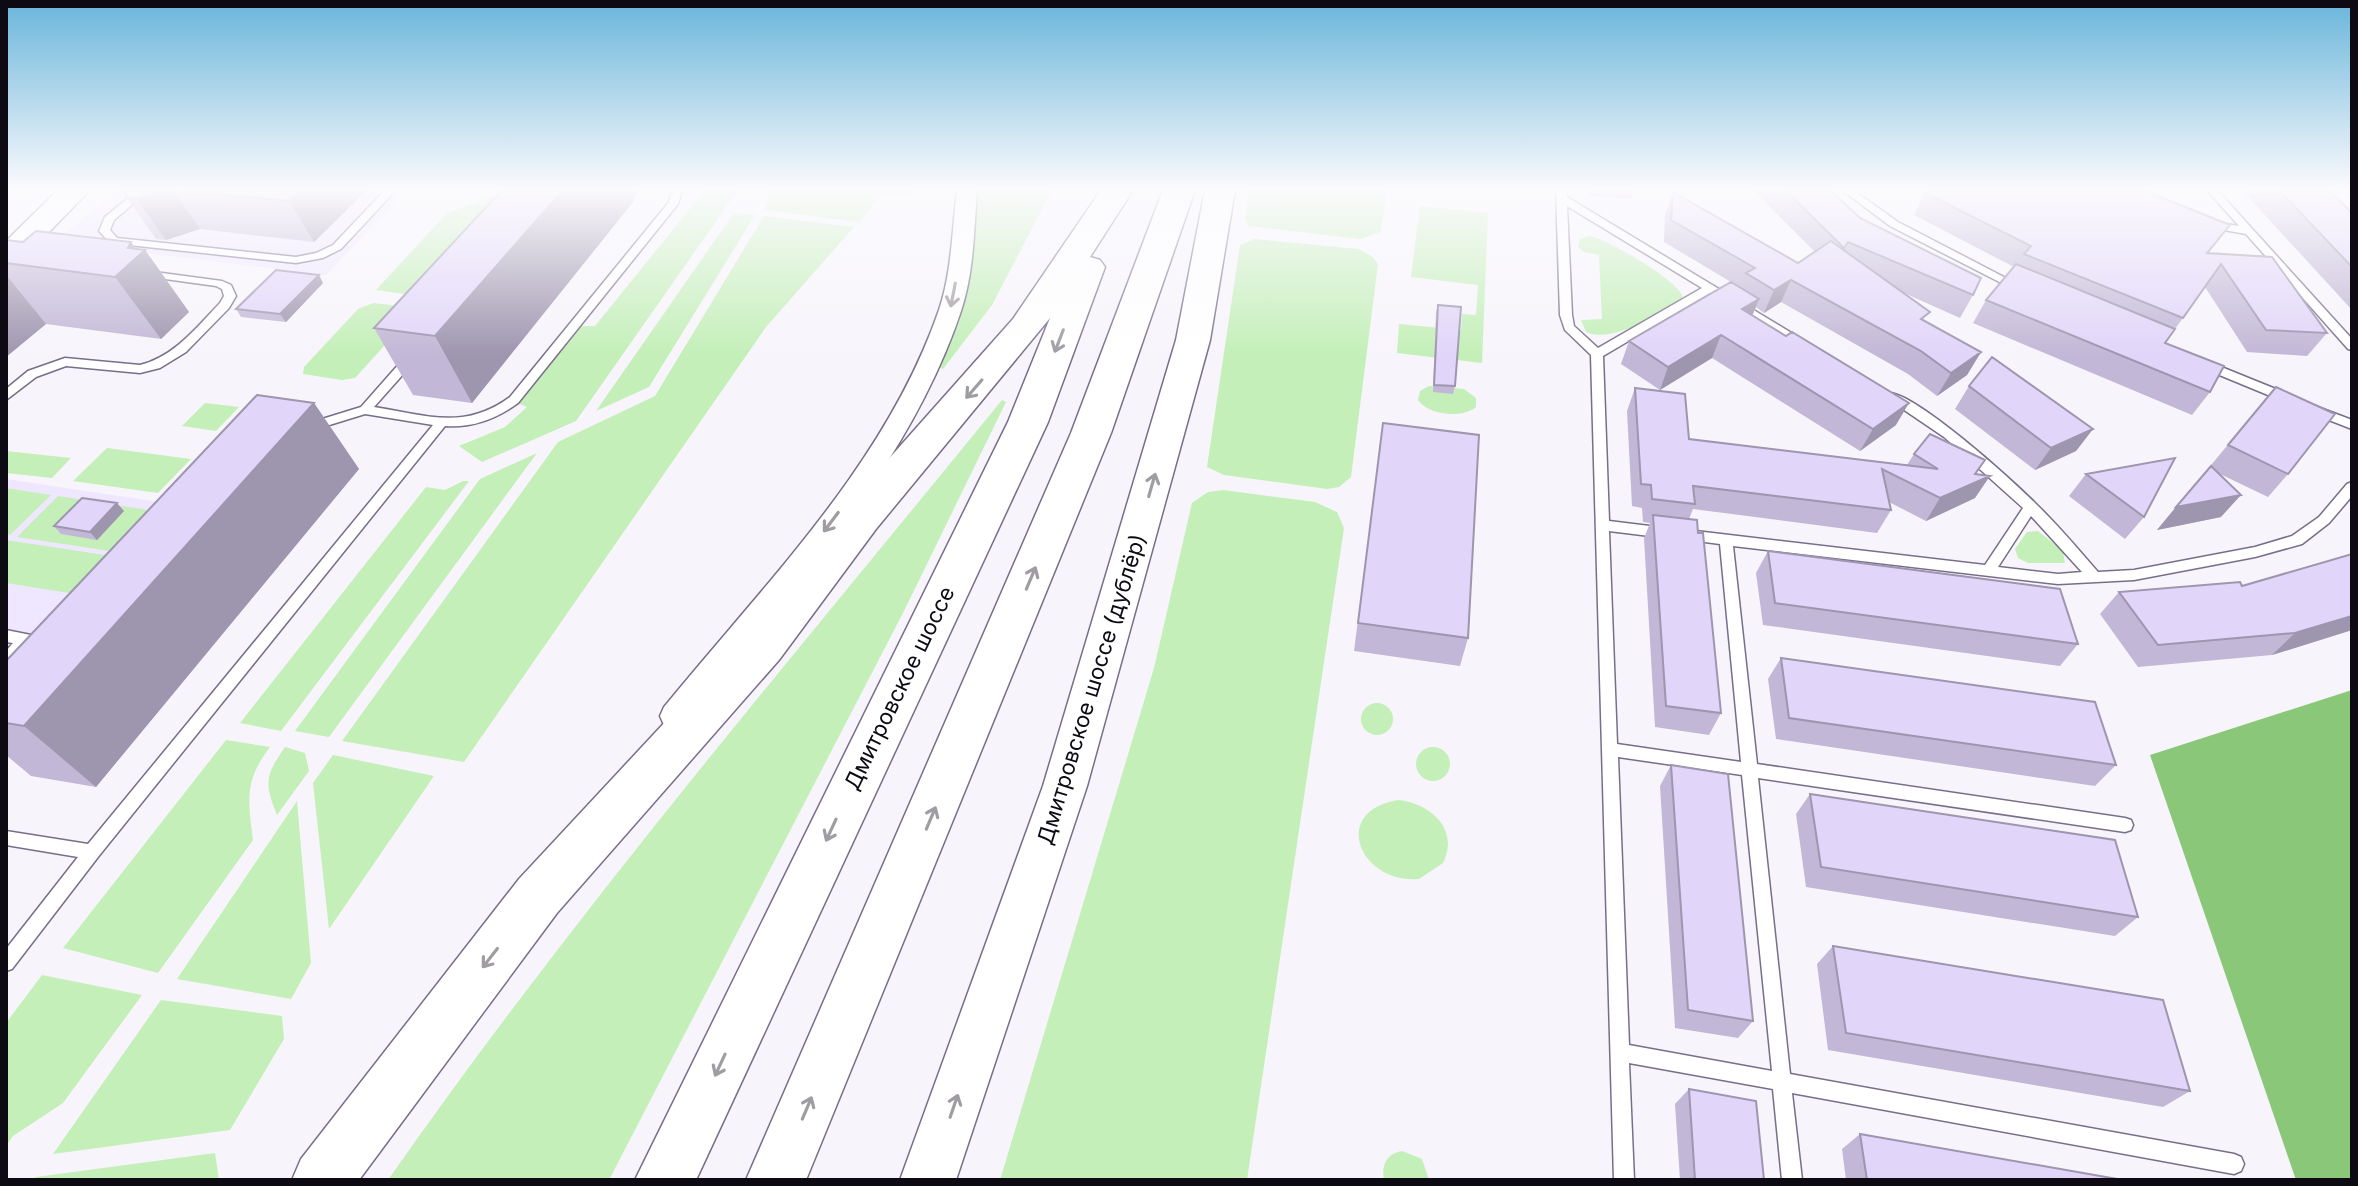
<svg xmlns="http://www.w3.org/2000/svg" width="2358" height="1186" font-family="Inter,sans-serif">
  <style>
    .built { fill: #efe7ff }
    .green { fill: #c4efb8 }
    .forest { fill: #8bc779 }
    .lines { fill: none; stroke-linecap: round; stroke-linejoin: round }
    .lane-casing { stroke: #786e8a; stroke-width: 3 }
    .street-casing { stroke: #786e8a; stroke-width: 3 }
    .secondary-casing { stroke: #786e8a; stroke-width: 3 }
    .highway-casing { stroke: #786e8a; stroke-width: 3 }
    .lane { fill: #fff; fill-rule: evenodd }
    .street { fill: #fff; fill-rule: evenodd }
    .secondary { fill: #fff; fill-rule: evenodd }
    .highway { fill: #fff; fill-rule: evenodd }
    .wall { fill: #c2b7d6 }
    .shaded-wall { fill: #9e95ae }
    .building { fill: #e1d5f9; stroke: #9e95ae; stroke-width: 2 }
    .oneway { stroke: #9f9da1 }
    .labels { text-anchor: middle; stroke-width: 6; stroke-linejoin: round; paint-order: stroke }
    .street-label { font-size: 22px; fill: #0e0a14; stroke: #fff }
  </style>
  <rect width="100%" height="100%" fill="#f7f5fb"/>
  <path class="built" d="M118 190H407L326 275 55 242Z
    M6 479 173 504 6 682Z"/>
  <path class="green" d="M705 190H738L576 421 482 462 459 446 505 427 527 407 517 403 578 326H595Z
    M769 190H917L905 197 883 193 859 222 765 210Z
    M976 190H1052L992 305 943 369 938 367 965 277Z
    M1249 190H1388L1380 232 1361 239 1249 226 1245 219Z
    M493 196 503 201 420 296 376 290 447 213Z
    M1420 206 1488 213 1482 363 1397 353 1399 324 1461 330 1462 314 1476 315 1478 285 1411 277Z
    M734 213 755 215 649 387 596 411Z
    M764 216 854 227 766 327 464 762 342 741 558 442 655 396Z
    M1589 236C1606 238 1680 282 1683 297 1664 314 1610 344 1586 332L1581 320 1602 319 1599 255 1584 252 1578 247 1580 239Z
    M1255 239 1359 249 1373 257 1378 264 1351 477 1339 487 1327 489 1224 475 1207 467 1240 245Z
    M373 303 407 307 412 315 355 378 342 380 303 374 304 367 358 309Z
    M1429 386 1464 389 1476 398V407C1463 419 1428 415 1418 400L1420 391Z
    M1002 400 1006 402 905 609 609 1180H388C578 908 793 657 1002 400Z
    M205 403 239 407 216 431 182 426Z
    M107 448 191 459 158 493 73 481Z
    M6 451 71 458 52 478 6 473Z
    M537 453 329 737 295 731 480 479Z
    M463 481H469L281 731 240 723 426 487 445 490Z
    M6 488 51 495 10 535 6 534Z
    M1223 490 1315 502 1337 512 1344 528 1247 1180H1000L1154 668 1192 503 1208 492Z
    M58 496 161 512 123 553 17 537Z
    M2038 531 2063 551 2065 563H2028L2018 558 2015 549 2027 532Z
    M6 540 118 557 82 595 6 583Z
    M1361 719a16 16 0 1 1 32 0a16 16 0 1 1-32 0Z
    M226 740 270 747C244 781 248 800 253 840L158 973 63 948Z
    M1416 764a17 17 0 1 1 34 0a17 17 0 1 1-34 0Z
    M285 747 305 753 309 771 277 815C264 783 265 776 285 747Z
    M333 755 434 776 329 929 313 783Z
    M1398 800C1430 803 1460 829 1443 863L1419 879C1359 884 1330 811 1398 800Z
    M297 801 311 963 291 999 177 979Z
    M42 975 142 995 63 1103 13 1136 6 1146V1023Z
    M161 1000 282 1016 284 1039 230 1130 53 1154Z
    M1402 1151 1422 1159 1429 1180H1384C1381 1165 1387 1153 1402 1151Z
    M215 1153 219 1180H34L36 1177Z"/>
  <path class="forest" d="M2352 690V1180H2296L2150 755Z"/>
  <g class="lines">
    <defs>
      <path id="lane" d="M138 190H149L114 220 110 230 117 238 296 257 316 253 333 245 385 190H396L341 249 323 258 296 263 110 243 99 231 105 217Z
        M672 190H682L678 204 518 403C496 419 473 428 445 426L98 857 12 969 6 971V949L78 857 6 845V831L88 844 433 425 365 414 310 431 304 427 306 424 361 407 406 356H414V362L374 407C426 415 464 431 510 397L669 202Z
        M1556 190H1566L1567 197 1808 343 1802 347 1798 346 1710 293 1603 356 1609 521 1666 528 1673 533 1666 538 1609 531 1617 744 1741 762 1720 544 1682 539 1680 535 1682 531 1687 530 1985 565 2023 508 1944 437 1888 399 1886 396 1888 393C1912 390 2015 482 2035 503 2057 524 2077 548 2098 572L2134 570 2255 547 2292 536 2319 517 2347 484 2352 482V496L2329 523 2302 544 2255 557 2134 580 2058 584 1733 546 1757 764 2125 818 2131 820 2133 825 2131 830 2125 832 1758 778 1790 1074 2234 1154 2241 1157 2244 1164 2241 1171 2234 1174 1792 1093 1802 1180H1782L1773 1089 1629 1063 1634 1180H1614L1591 355 1565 330 1560 315ZM1567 206 1702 288 1598 348 1574 326 1572 315ZM2031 516 2082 572 2058 574 1998 567ZM1618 757 1742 775 1772 1071 1629 1045Z
        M1842 190H1853L1898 222 2025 288 2023 290H2015L1890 226Z
        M2207 190H2217L2352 339V350L2348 349 2246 234 2207 227V223L2211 222 2239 226Z
        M147 271 222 281 231 285 236 296 229 308 186 352 160 368 140 373 66 366 36 377 6 400V389L28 371 65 358 140 365C174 357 197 327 220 303L224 296 222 289 216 286 143 276 141 274Z
        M2204 360 2293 396 2295 399 2289 403 2285 402 2200 367V361Z
        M2315 406 2352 420V429L2311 413 2309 410Z
        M6 630 31 635 33 639 11 664 6 666V651L13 643 6 642Z"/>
      <path id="street" d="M957 190H977C974 230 974 272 961 311 908 470 787 595 686 725L675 728 664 725 660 716 664 707C765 583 886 464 939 310 952 271 952 230 957 190Z"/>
      <path id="secondary" d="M58 190H90L17 265 6 267V241Z
        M1205 190H1235L1210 340 1087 786 956 1180H900L1043 786 1176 340Z"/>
      <path id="highway" d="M1101 190H1133L1090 257 1100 260 1105 267 1048 422 696 1180H635L1008 422 1050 318 876 529 779 660 557 913 359 1180H292L301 1159 519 879 747 634 846 507 1013 319Z
        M1163 190H1195L1111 433 806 1180H746L1071 433Z"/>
    </defs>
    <use href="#lane" class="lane-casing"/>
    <use href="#street" class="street-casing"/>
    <use href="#secondary" class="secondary-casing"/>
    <use href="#highway" class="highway-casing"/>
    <use href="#lane" class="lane"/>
    <use href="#street" class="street"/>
    <use href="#secondary" class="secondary"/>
    <use href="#highway" class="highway"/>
  </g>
  <path class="wall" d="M123 190H367L314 242 200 229 166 240 156 239 127 198Z
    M502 190H637L633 202 472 403 413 395 374 328Z
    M1589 190H1634L1631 199 1589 196Z
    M1753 190H1830L1860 218 1973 295 1960 318 1904 293 1925 321 1981 352 1967 375 1937 396 1908 374 1781 302 1764 313 1756 307 1752 316 1896 425 1860 451 1712 358 1660 390 1621 364 1629 341 1731 282 1664 242 1665 215 1673 192 1798 263 1815 252Z
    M2242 190H2329L2352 213V310Z
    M1925 193 2209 253 2327 333 2307 356 2247 352 2205 287 2165 343 2210 392 2192 415 1973 323 1986 300 2014 267 1914 215Z
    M6 240 23 242H131L136 249 145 250 189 312 161 339 46 324 6 357Z
    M323 283 286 322 241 317 236 309Z
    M1438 305 1455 386 1453 394 1433 392 1436 312Z
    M1969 386 2093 429 2076 451 2035 470 1955 409Z
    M2276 387 2288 474 2268 497 2218 473 2221 517 2157 530Z
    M1635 388 1689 439 1907 465 1914 454 1985 460 1976 474 1975 498 1926 521 1889 502 1891 510 1877 533 1693 509 1689 519 1721 713 1709 735 1655 727 1644 538 1650 523 1643 522 1642 508 1632 506 1627 411Z
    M314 403 359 469 96 787 31 776 6 755V661Z
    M1383 423 1468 638 1460 666 1354 651Z
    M2086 474 2144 517 2125 539 2069 496Z
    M124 511 97 540 61 534 54 526Z
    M1768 551 2078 644 2060 666 1763 625 1756 573Z
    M2352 554V630L2272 655 2138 667 2100 614 2119 592 2242 586Z
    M1781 658 2116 765 2095 786 1776 739 1768 679Z
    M1671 765 1753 1021 1738 1038 1675 1028 1660 786Z
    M1810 794 2138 917 2115 936 1806 887 1796 814Z
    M1833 946 2190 1091 2163 1107 1828 1050 1817 964Z
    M1689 1089 1764 1180H1680L1675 1104Z
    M1860 1134 2123 1180H1846L1842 1149Z"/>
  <path class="shaded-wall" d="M168 190H173L200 229 166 240 137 199Z
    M302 190H367L314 242 289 201Z
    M563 190H637L633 202 472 403 435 336Z
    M131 242 140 255 145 250 189 312 161 339 115 277Z
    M6 275 46 324 6 357Z
    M319 275 323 283 286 322 280 314Z
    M1791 280 1781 302 1764 313 1774 290Z
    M1759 299 1750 321 1742 309Z
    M1721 335 1712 358 1660 390 1668 367Z
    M1981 352 1967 375 1937 396 1951 373Z
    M314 403 359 469 96 787 24 726Z
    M1909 403 1896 425 1860 451 1873 429Z
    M2093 429 2076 451 2035 470 2051 448Z
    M1985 460 1968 485 1990 476 1975 498 1926 521 1940 498Z
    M2241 495 2221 517 2157 530 2176 507Z
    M117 503 124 511 97 540 90 532Z
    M2352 616V630L2272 655 2295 633Z"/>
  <path class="building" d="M123 190H168L137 199 127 198Z
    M185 190H302L289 201Z
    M502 190H563L435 336 374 328Z
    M1785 190H1830L1860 218 1981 278 1973 295 1848 242 1844 248Z
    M1930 190H2143L2230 225 2207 253 2272 257 2327 333 2266 330 2221 264 2183 318 2024 254 2031 246 1925 193Z
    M2279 190H2329L2352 213V267Z
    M1673 192 1798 263 1831 241 1930 312 1921 319 1981 352 1951 373 1921 351 1791 280 1774 290 1746 273 1755 268 1671 220Z
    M36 231 131 242 128 248 145 250 115 277 6 263V240L23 242Z
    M2016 264 2175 329 2165 343 2224 366 2210 392 1986 300Z
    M276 270 319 275 280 314 236 309Z
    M1731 282 1759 299 1742 309 1786 336 1792 332 1909 403 1873 429 1721 335 1668 367 1629 341Z
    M1438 305 1461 307 1455 386 1434 385Z
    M1992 357 2093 429 2051 448 1969 386Z
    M2276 387 2335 414 2288 474 2228 445Z
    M1635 388 1685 394 1689 439 1938 469 1914 454 1930 434 1985 460 1975 474 1990 476 1940 498 1882 469 1891 510 1693 486 1695 504 1652 499 1651 485 1641 484Z
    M257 395 314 403 24 726 6 723V661Z
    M1383 423 1479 435 1468 638 1358 623Z
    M2175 458 2144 517 2086 474Z
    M2211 466 2241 495 2176 507Z
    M82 498 117 503 90 532 54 526Z
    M1653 515 1697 520 1698 533H1703L1721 713 1666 706Z
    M1768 551 2060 589 2078 644 1775 603Z
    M2352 554V616L2295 633 2158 645 2119 592 2240 582 2242 586Z
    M1781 658 2095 702 2116 765 1789 718Z
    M1671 765 1728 774 1753 1021 1688 1010Z
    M1810 794 2115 840 2138 917 1821 867Z
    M1833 946 2163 1000 2190 1091 1846 1033Z
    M1689 1089 1756 1101 1764 1180H1695Z
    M1860 1134 2123 1180H1867Z"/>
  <defs><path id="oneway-shaft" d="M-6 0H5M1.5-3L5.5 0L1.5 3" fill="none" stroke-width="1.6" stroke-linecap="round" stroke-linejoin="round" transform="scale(2)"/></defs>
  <g class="oneway">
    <use href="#oneway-shaft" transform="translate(953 295) rotate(101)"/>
    <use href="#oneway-shaft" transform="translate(1059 341) rotate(111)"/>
    <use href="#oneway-shaft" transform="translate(974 389) rotate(131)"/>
    <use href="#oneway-shaft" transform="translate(1152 485) rotate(-74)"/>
    <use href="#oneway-shaft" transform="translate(831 522) rotate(127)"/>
    <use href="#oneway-shaft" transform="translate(1031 578) rotate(-67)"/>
    <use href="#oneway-shaft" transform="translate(931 818) rotate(-67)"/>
    <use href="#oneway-shaft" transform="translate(831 830) rotate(115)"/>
    <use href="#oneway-shaft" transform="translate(490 958) rotate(128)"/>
    <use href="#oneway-shaft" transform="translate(720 1065) rotate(115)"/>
    <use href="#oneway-shaft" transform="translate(954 1106) rotate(-71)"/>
    <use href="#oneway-shaft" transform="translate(807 1108) rotate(-67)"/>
  </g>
  <linearGradient id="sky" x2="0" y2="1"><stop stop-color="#69b5da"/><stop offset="0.53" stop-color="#fbfafd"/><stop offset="1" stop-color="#fbfafd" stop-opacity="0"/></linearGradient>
  <rect width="2358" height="356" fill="url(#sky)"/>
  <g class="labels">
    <g class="street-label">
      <text transform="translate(899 688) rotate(-64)" y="8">Дмитровское шоссе</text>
      <text transform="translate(1091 689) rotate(-73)" y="8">Дмитровское шоссе (дублёр)</text>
    </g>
  </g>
  <rect width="2358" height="1186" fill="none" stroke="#0e0a14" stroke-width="16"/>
</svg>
